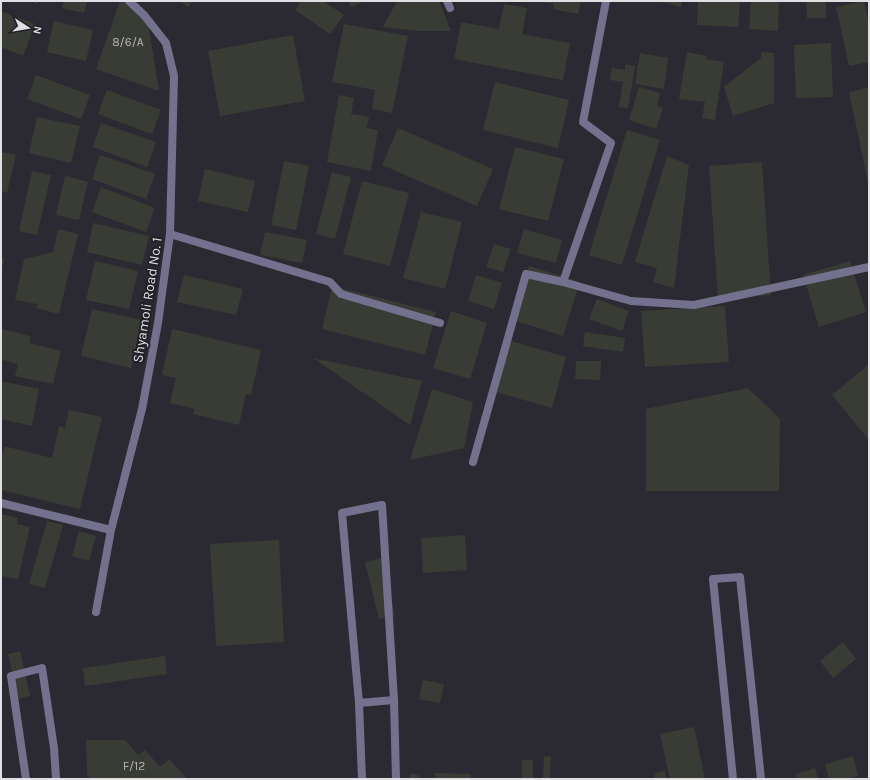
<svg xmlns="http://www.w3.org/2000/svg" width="870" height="780" font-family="Karla,sans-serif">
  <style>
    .building { fill: #393c34 }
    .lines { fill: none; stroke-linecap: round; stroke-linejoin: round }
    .minor { stroke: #74718f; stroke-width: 8 }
    .labels { text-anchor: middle; stroke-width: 4; stroke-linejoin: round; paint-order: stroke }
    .number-label { font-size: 12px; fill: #b6b6b8 }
    .street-label { font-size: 14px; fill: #dfdfe4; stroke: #212128 }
  </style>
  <rect width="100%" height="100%" fill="#2b2a32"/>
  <path class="building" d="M29 1H38L37 4Z
    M64 1H87L84 13 62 8Z
    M120 1H127L147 16 159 91 96 69Z
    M180 1H193L188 7Z
    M301 1H323L344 15 330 34 295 10Z
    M348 1H364L351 7Z
    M397 1H439L451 31H417L383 27Z
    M581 1 578 14 553 9 554 4 542 2Z
    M658 1H682L681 7Z
    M698 1H740L738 27 697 25Z
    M751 1H779L778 31 749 29Z
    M806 1H826V18H807Z
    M864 1 869 25V62L849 66 836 7Z
    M504 4 527 8 522 34 570 43 563 80 454 59 461 22 499 29Z
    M1 11 35 24 23 56 1 47Z
    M54 21 93 30 86 61 47 52Z
    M344 24 408 36 392 113 372 109 375 90 332 82Z
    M293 35 305 101 220 116 208 51Z
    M831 43 833 97 796 98 794 45Z
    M687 52 707 56 706 59 724 62 715 120 702 118 705 102 679 99Z
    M761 52 774 53V103L733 116 724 87 761 58Z
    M640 53 668 58 664 89 635 84Z
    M625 64 635 66 628 108 619 107 623 82 610 80 612 68 625 70Z
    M36 75 90 95 81 119 27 99Z
    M495 82 569 100 558 148 483 130Z
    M639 87 660 93 657 106 663 108 656 129 629 120Z
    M869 87V182H868L849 92Z
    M107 90 161 110 152 134 98 114Z
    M339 95 354 98 351 114 369 117 367 128 378 130 371 171 327 162Z
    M37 117 80 126 71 163 29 153Z
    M101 123 156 142 147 167 93 147Z
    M398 128 493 169 477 206 382 165Z
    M627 130 660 140 622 265 589 255Z
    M515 147 564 159 548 221 499 209Z
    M1 152 16 155 7 193 1 191Z
    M100 155 155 174 146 199 92 179Z
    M667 156 689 165 674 288 653 282 657 268 635 262Z
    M284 161 309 166 296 230 271 225Z
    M762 162 771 295 718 299 709 166Z
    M205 169 255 181 248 212 198 201Z
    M32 171 51 175 37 235 19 231Z
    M332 172 351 177 335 239 316 234Z
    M65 176 88 182 79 220 56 215Z
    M362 181 409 193 390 266 343 254Z
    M101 187 155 208 146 232 92 212Z
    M421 212 462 222 445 289 403 278Z
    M93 223 149 236 142 265 87 252Z
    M58 229 78 234 59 314 36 308 37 304 15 300 24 259 53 252Z
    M524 229 562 240 556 263 517 253Z
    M265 232 307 240 302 263 260 255Z
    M494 244 511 249 503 272 486 267Z
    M1 259H4L2 269H1Z
    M95 261 138 271 129 309 86 300Z
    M850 261 866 312 819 327 803 275Z
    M529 266 580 282 563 336 513 320Z
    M184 275 243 289 236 315 177 302Z
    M476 275 502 283 494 309 468 301Z
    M332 286 436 312 425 355 322 329Z
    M597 299 629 311 622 331 589 319Z
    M725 306 729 362 645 367 641 311Z
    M92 309 142 320 131 368 81 356Z
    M451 311 487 323 470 379 433 368Z
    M1 329 31 336 29 343 61 351 53 384 15 376 18 364 1 360Z
    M172 329 261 350 251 395 246 394 239 425 193 414 195 409 170 403 176 378 162 375Z
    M585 332 625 338 623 352 583 346Z
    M511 341 566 357 552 408 496 392Z
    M313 358 422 381 410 425Z
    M576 361H601L600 380 575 379Z
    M868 365 869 367V440L832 395Z
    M1 381 39 389 32 426 1 419Z
    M748 388 780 419 779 491H646V409Z
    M432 389 473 402 464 448 410 460Z
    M69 410 102 417 80 509 1 490V454H3L4 446 52 458 59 426 65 428Z
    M1 514 18 518 17 524 30 527 18 579 1 576Z
    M47 521 63 525 45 588 29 584Z
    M79 531 96 536 89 561 72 556Z
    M465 535 467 570 423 573 421 538Z
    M279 540 284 642 216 646 210 544Z
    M381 558 395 615 379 619 365 562Z
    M843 642 856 659 833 678 820 661Z
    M20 651 30 696 18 699 8 654Z
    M165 656 167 674 85 686 83 668Z
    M423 680 444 684 440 703 419 699Z
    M694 727 705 779H670L660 734Z
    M86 740H125L138 755 145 750 160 767 169 759 187 779H91L87 775Z
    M544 756 551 757 550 779H543Z
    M853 756 858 776 847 779H829L825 764Z
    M522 760H533V779H522Z
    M815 768 818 779H797L796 774Z
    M665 771 666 779H655L654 773Z
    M411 773 420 776 419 779H409Z
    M435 773 471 774V779H436Z"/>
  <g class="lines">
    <path class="minor" d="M447 1 450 8
      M170 234 330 282 341 294 440 323
      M563 282 631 301 694 305 869 267
      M473 462 526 274 563 282 611 143 583 122 606 1
      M1 503 111 530
      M96 612 111 530 142 409 158 323 170 234 174 76 166 43 144 15 129 1
      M359 703 394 700
      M26 779 11 676 42 668 54 748 56 779
      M362 779 359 703 342 513 382 505 394 700 396 779
      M733 779 713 579 740 577 761 779"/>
  </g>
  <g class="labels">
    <g class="number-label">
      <text x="128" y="46">8/6/A</text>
      <text x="134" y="770">F/12</text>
    </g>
    <g class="street-label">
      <text transform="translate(147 300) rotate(-81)" y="5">Shyamoli Road No. 1</text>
    </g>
  </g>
  <rect width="870" height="780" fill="none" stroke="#dfdfe4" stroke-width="4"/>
  <g transform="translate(28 28) rotate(102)" stroke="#212128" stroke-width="3" paint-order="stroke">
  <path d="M0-3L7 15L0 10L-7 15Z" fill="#dfdfe4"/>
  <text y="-6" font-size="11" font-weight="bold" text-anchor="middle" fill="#dfdfe4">N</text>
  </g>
</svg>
